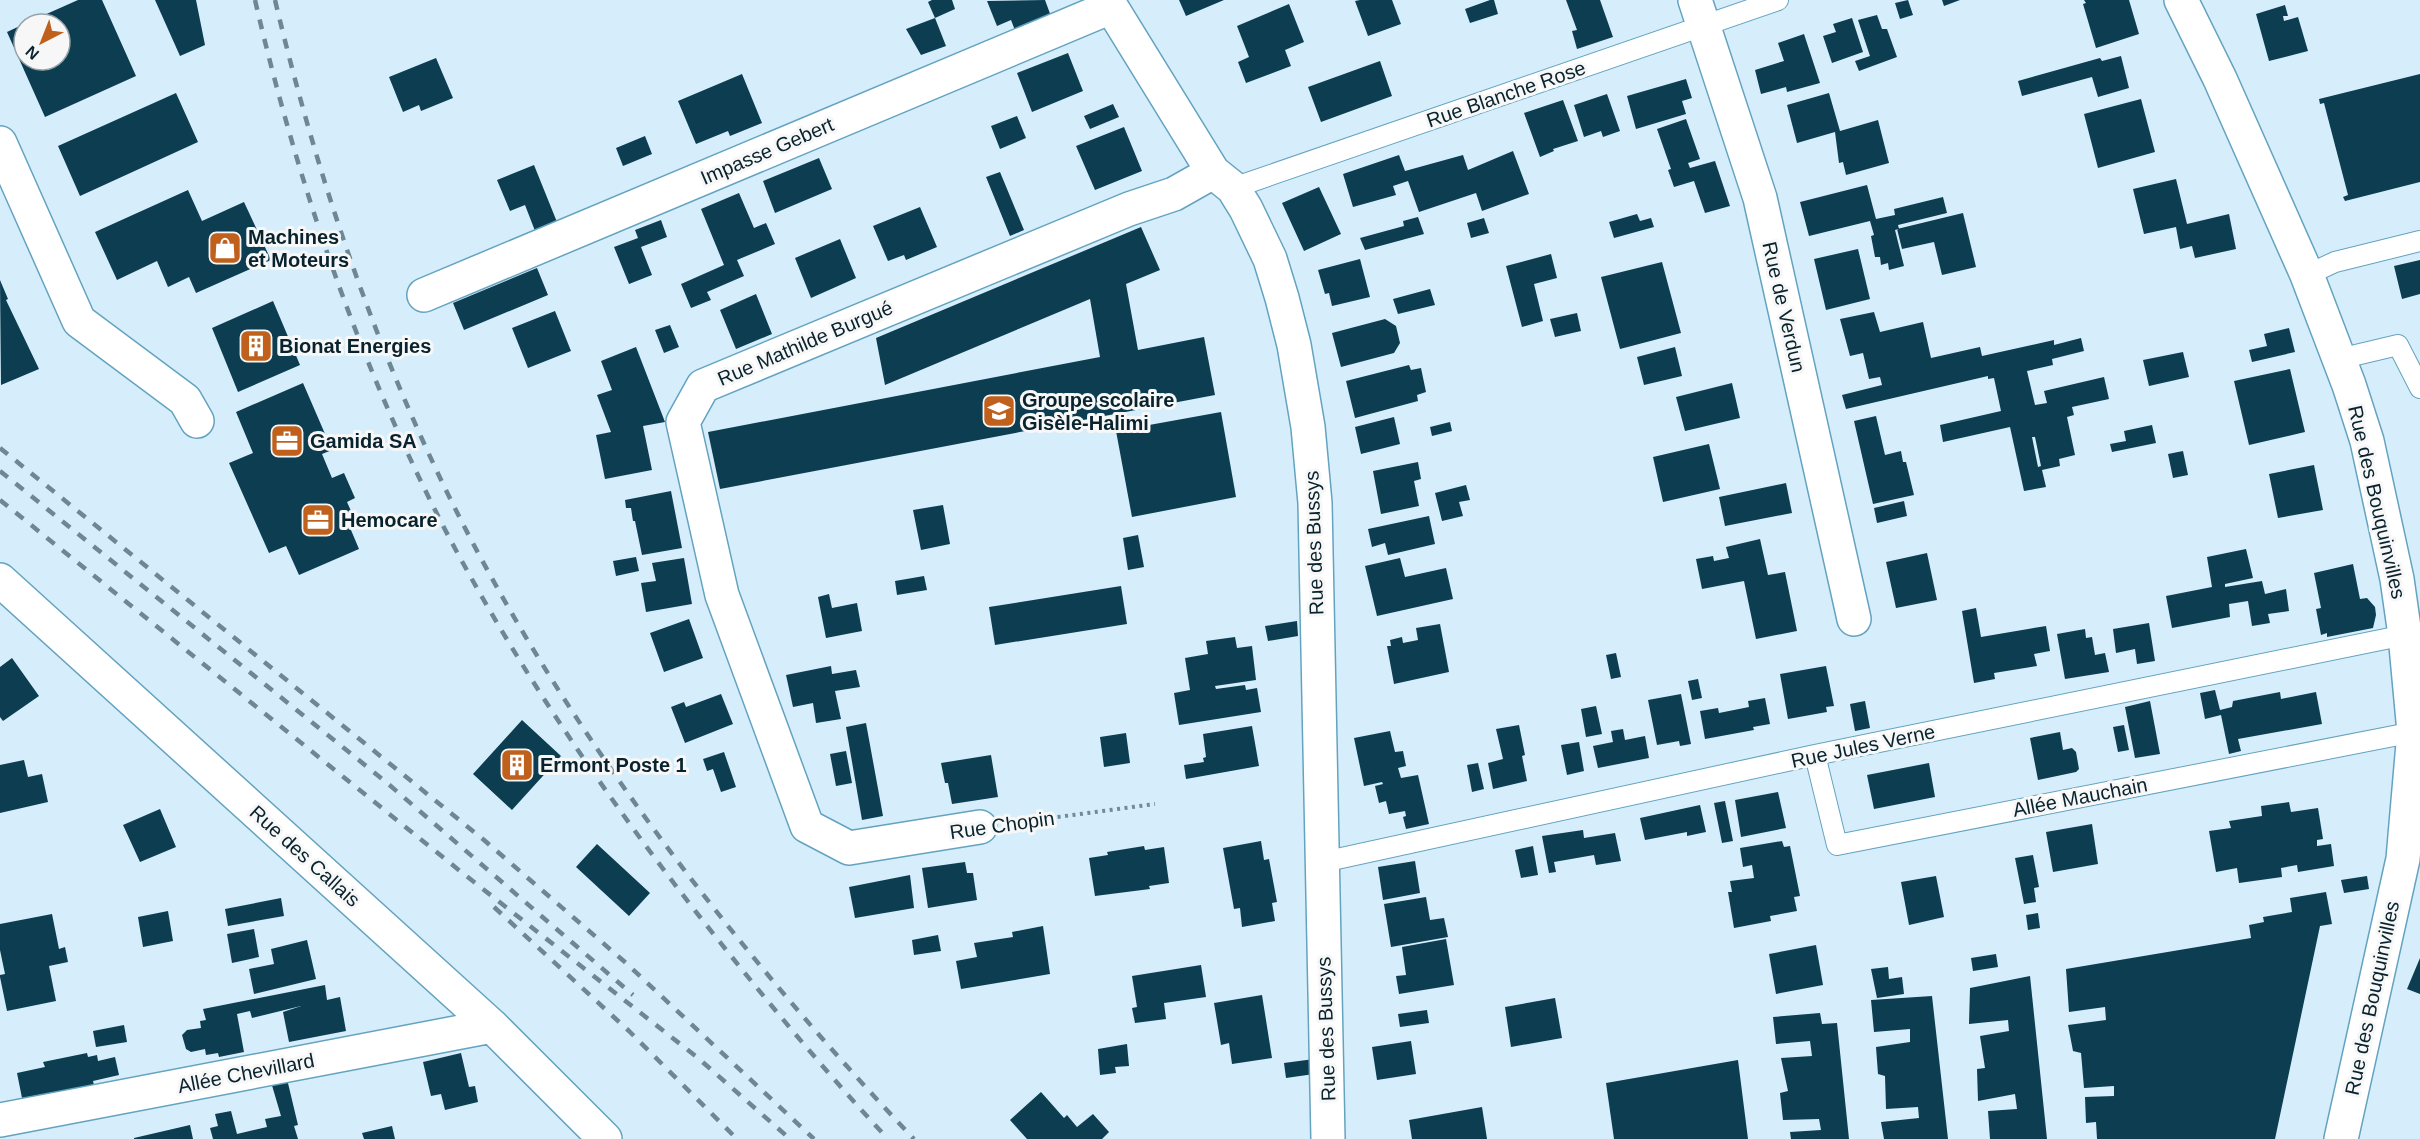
<svg xmlns="http://www.w3.org/2000/svg" width="2420" height="1139" font-family="Helvetica,sans-serif">
  <style>
    .building { fill: #0c3d51; fill-rule: evenodd }
    .lines { fill: none; stroke-linecap: round; stroke-linejoin: round }
    .lane-casing { stroke: #64a3c0; stroke-width: 22 }
    .street-casing { stroke: #64a3c0; stroke-width: 36 }
    .path { stroke: #728b97; stroke-width: 4; stroke-dasharray: 3 4.5; stroke-linecap: butt }
    .lane { stroke: #fff; stroke-width: 20 }
    .street { stroke: #fff; stroke-width: 33 }
    .rail { stroke: #6d8793; stroke-width: 4.5; stroke-dasharray: 10 10; stroke-linecap: butt }
    .labels { text-anchor: middle; stroke-width: 6; stroke-linejoin: round; paint-order: stroke }
    .street-label { font-size: 20px; fill: #08232e; stroke: #f7f7f7 }
    .poi-label { font-size: 20px; font-weight: bold; fill: #08232e; stroke: #f7f7f7; text-anchor: start }
  </style>
  <rect width="100%" height="100%" fill="#d6eefb"/>
  <path class="building" d="M78 0H102L136 76 45 117 7 32 24 24V60H60V24H24Z
    M155 0H196L205 45 180 56Z
    M932 0H952L955 9 935 18 928 2Z
    M1045 0 1052 19 1016 33 1011 20 997 26 987 1Z
    M1179 0H1224L1186 16Z
    M1360 0H1392L1401 24 1368 36 1355 1Z
    M1490 0H1494L1498 14 1470 23 1465 9Z
    M1566 0H1600L1613 37 1577 49 1572 31 1577 30Z
    M1908 0 1913 15 1900 19 1895 3Z
    M1942 0H1960L1944 6Z
    M2084 0H2129L2139 34 2096 48 2083 4 2086 3Z
    M1289 4 1304 42 1285 50 1291 66 1246 83 1238 62 1249 57 1237 26Z
    M2285 5 2288 16H2283L2284 21 2298 17 2308 51 2269 61 2256 14Z
    M1877 15 1882 29H1887L1897 57 1859 71 1855 61 1870 56 1858 20Z
    M935 18 946 46 921 55 906 29Z
    M1852 18 1863 52 1832 63 1823 36 1836 32 1833 24Z
    M1804 34 1820 83 1787 92 1786 87 1761 94 1755 70 1784 61 1778 43Z
    M1068 53 1083 91 1032 112 1017 73Z
    M2121 56 2129 88 2098 97 2092 77 2022 96 2018 81 2100 58 2102 61Z
    M436 58 453 98 421 111 419 105 403 112 389 77Z
    M1380 61 1392 96 1321 122 1308 87Z
    M742 74 762 123 730 136 728 131 696 144 678 101Z
    M2420 74V182L2345 201 2343 197 2348 195 2324 103 2320 104 2319 99Z
    M1686 79 1692 98 1682 101 1686 114 1636 129 1627 96Z
    M176 93 198 142 80 196 58 146Z
    M1829 93 1840 131 1878 120 1889 163 1846 175 1843 162 1839 163 1835 132 1797 143 1787 105Z
    M1607 94 1620 131 1603 137 1601 131 1584 137 1574 105Z
    M2141 99 2155 152 2098 168 2084 114Z
    M1563 100 1578 141 1553 149 1554 151 1540 157 1524 113Z
    M1113 104 1119 117 1090 129 1084 116Z
    M1017 116 1026 138 1000 149 991 126Z
    M1686 119 1700 159 1688 163 1690 168 1715 161 1730 206 1705 213 1694 181 1674 187 1668 170 1671 169 1657 129Z
    M1124 127 1142 171 1095 190 1076 146Z
    M645 136 652 154 623 166 616 148Z
    M1513 151 1529 194 1482 211 1476 193 1419 212 1408 181 1393 186 1396 195 1353 207 1343 174 1399 155 1405 171 1463 155 1468 170Z
    M819 158 832 189 775 213 763 181Z
    M534 165 559 227 537 236 525 205 510 211 497 180Z
    M1000 172 1024 230 1010 236 986 177Z
    M2176 179 2187 224 2229 214 2236 249 2195 258 2192 246 2180 249 2176 227 2144 234 2133 189Z
    M1867 185 1876 219 1895 215 1894 209 1943 197 1947 213 1898 225 1899 229 1895 230 1904 266 1889 270 1888 263 1881 265 1880 257H1875L1871 236 1874 235 1870 221 1809 236 1800 202Z
    M1319 187 1341 234 1304 251 1282 203Z
    M188 190 202 221 244 202 271 260 196 293 189 277 168 287 157 261 117 280 95 232Z
    M739 193 754 228 766 223 775 244 737 260 744 276 707 292 711 300 691 308 681 284 724 265 701 209Z
    M920 207 937 247 906 260 904 255 888 261 873 226Z
    M1963 213 1976 267 1942 275 1934 242 1902 249 1897 229Z
    M1637 214 1640 221 1651 218 1654 227 1614 238 1609 222Z
    M1418 217 1424 234 1365 250 1360 238 1404 226 1403 221Z
    M1484 218 1489 233 1471 238 1467 223Z
    M661 220 667 237 641 247 652 275 629 284 614 247 638 238 635 230Z
    M1141 227 1160 270 1126 284 1138 350 1204 337 1215 395 720 489 708 432 1100 357 1090 299 885 385 876 338Z
    M840 239 856 278 811 298 795 258Z
    M1858 249 1870 299 1826 310 1814 259Z
    M1551 254 1557 278 1534 284 1543 321 1522 327 1506 266Z
    M1360 259 1370 297 1332 306 1329 293 1325 294 1318 270Z
    M2420 260V294L2402 299 2394 266Z
    M1662 262 1681 333 1620 349 1601 277Z
    M537 268 548 295 464 330 453 303Z
    M0 280 8 299 6 300 39 369 1 385Z
    M1430 289 1435 305 1398 314 1393 299Z
    M756 294 772 334 736 349 720 310Z
    M273 301 300 365 238 392 212 328Z
    M555 311 571 351 528 368 512 328Z
    M1874 312 1880 332 1923 322 1931 358 1980 347 1982 356 2054 340V345L2081 338 2084 351 2052 359 2053 365 2027 371 2035 405 2047 403 2044 391 2104 377 2109 399 2072 407 2074 415 2067 417 2075 455 2059 459 2060 466 2042 470 2046 487 2024 491 2010 427 1943 442 1940 425 2001 411 1994 378 1988 379V376L1846 409 1842 395 1882 385 1880 377 1869 379 1863 353 1850 356 1840 319ZM2032 437H2035L2041 466 2038 467Z
    M1577 313 1581 331 1555 337 1550 319Z
    M1385 319 1396 326 1400 343 1394 353 1341 367 1332 333Z
    M670 325 679 347 664 353 655 330Z
    M2289 328 2295 352 2252 362 2249 350 2267 346 2264 334Z
    M636 347 665 422 643 426 652 470 605 479 596 435 611 432 597 395 612 390 601 361Z
    M1675 347 1682 376 1644 385 1637 357Z
    M2183 352 2189 377 2149 386 2143 360Z
    M1409 365 1411 370 1421 368 1426 392 1417 395 1418 401 1355 418 1346 381Z
    M2290 369 2305 432 2249 445 2234 381Z
    M303 383 332 450 322 454 332 478 344 473 355 498 347 502 355 520 348 523 359 549 299 575 286 546 269 553 229 463 253 453 236 412Z
    M1732 383 1740 418 1685 431 1676 397Z
    M1221 412 1236 497 1132 517 1116 431Z
    M1876 416 1885 455 1901 451 1903 462H1906L1914 495 1873 504 1854 421Z
    M1394 417 1400 444 1361 454 1355 427Z
    M1450 422 1452 431 1432 436 1430 427Z
    M2152 425 2156 443 2112 452 2110 444 2126 441 2124 431Z
    M1709 444 1720 489 1663 502 1653 457Z
    M2183 451 2188 475 2173 478 2168 454Z
    M1418 462 1421 479 1414 481 1419 506 1381 514 1373 471Z
    M2314 465 2323 510 2278 518 2269 474Z
    M1786 483 1792 513 1725 526 1719 497Z
    M1466 485 1470 500 1459 502 1463 516 1442 521 1435 493Z
    M671 491 682 548 642 555 635 521H633L631 508H626L625 500Z
    M1904 501 1907 516 1877 523 1874 508Z
    M943 505 950 544 921 550 913 510Z
    M1429 516 1435 544 1388 555 1385 543 1372 547 1368 529Z
    M1138 535 1144 567 1128 570 1123 538Z
    M1760 539 1768 575 1785 572 1797 631 1756 639 1744 581 1702 589 1696 559 1713 556 1714 561 1729 558 1726 547Z
    M2246 549 2253 578 2225 584V587L2262 581 2265 594 2286 589 2289 611 2268 614 2270 623 2252 626 2248 601 2229 604 2230 617 2172 628 2166 596 2212 587 2207 557Z
    M1927 553 1937 600 1896 608 1886 562Z
    M636 557 639 571 616 576 613 561Z
    M684 558 692 604 646 612 641 583 656 581 652 563Z
    M1400 558 1405 577 1446 568 1453 599 1377 616 1365 566Z
    M2353 564 2360 599 2367 598 2375 607 2376 615 2373 628 2327 637V633L2321 635 2316 609 2321 608 2314 573Z
    M924 576 927 590 897 595 895 581Z
    M1121 586 1127 624 995 645 989 607Z
    M829 594 832 608 857 603 862 631 826 638 818 597Z
    M1976 608 1981 637 2046 626 2050 651 2034 654 2037 666 1994 673 1995 679 1974 683 1962 611Z
    M689 619 703 658 664 672 650 633Z
    M1297 621 1298 636 1268 641 1265 626Z
    M2149 623 2155 661 2137 664 2135 649 2116 653 2113 629Z
    M1440 624 1449 672 1394 684 1387 646H1391L1390 640 1402 637 1403 643 1418 640 1416 628Z
    M2085 629 2086 638 2092 637 2095 655 2105 653 2109 672 2065 679 2057 634Z
    M1235 637 1237 648 1252 646 1256 680 1215 686 1216 689 1245 685 1246 690 1257 688 1261 712 1179 725 1174 693 1190 690 1185 658 1208 654 1206 641Z
    M1616 653 1621 677 1611 679 1606 655Z
    M12 658 39 696 3 721 0 717V667Z
    M831 666 832 674 856 670 860 687 835 691 841 719 816 723 813 703 793 707 786 675Z
    M1826 666 1834 706 1826 707 1827 712 1788 719 1780 674Z
    M1698 679 1702 698 1692 700 1688 681Z
    M2215 690 2220 710 2232 707 2233 701 2280 692 2281 699 2316 692 2322 724 2238 739 2241 751 2229 754 2221 715 2205 719 2200 693Z
    M721 694 733 724 685 743 671 707 684 702 686 707Z
    M1681 694 1691 744 1680 746 1679 741 1657 745 1648 700Z
    M1765 698 1770 724 1753 727 1754 730 1705 739 1700 711 1718 708 1719 713 1749 707 1748 701Z
    M1865 701 1870 728 1855 731 1850 704Z
    M2150 701 2160 754 2135 758 2125 707Z
    M1596 706 1602 734 1586 737 1581 709Z
    M522 720 561 756 512 810 473 774Z
    M866 723 883 816 862 820 846 727Z
    M1519 725 1525 755 1522 756 1527 781 1493 789 1488 763 1503 759 1496 729Z
    M2124 725 2129 750 2118 752 2113 727Z
    M1252 726 1259 766 1186 779 1184 765 1204 762 1203 758 1206 757 1203 734Z
    M1623 729 1625 740 1645 736 1649 758 1598 768 1593 746 1613 742 1611 731Z
    M1390 731 1395 752 1403 751 1406 766 1398 768 1401 778 1418 775 1429 824 1406 829 1403 817 1406 816 1405 811 1389 814 1386 801 1379 803 1375 786 1383 784 1382 782 1364 786 1354 738Z
    M2060 732 2063 750 2072 748 2076 752 2079 769 2076 772 2038 780 2030 738Z
    M1126 733 1130 763 1104 767 1100 737Z
    M1579 742 1584 771 1567 775 1561 745Z
    M846 751 852 783 836 786 830 754Z
    M724 752 736 787 721 792 713 769 707 771 703 759Z
    M991 755 998 797 952 804 948 783H945L941 763Z
    M24 760 28 777 42 774 48 802 0 813V765Z
    M1478 763 1484 789 1472 792 1467 765Z
    M1929 763 1935 797 1874 809 1867 775Z
    M1778 792 1786 828 1741 837 1735 800Z
    M1725 801 1733 841 1722 843 1714 803Z
    M2289 802 2291 812 2318 808 2323 839 2317 840V846L2331 844 2334 866 2298 872 2297 865 2281 868 2282 877 2239 883 2237 868 2216 872 2209 831 2231 828 2229 821 2262 816 2261 806Z
    M1700 805 1706 832 1687 836V832L1645 840 1640 818Z
    M160 809 176 847 140 862 123 825Z
    M2092 824 2098 864 2053 872 2046 832Z
    M1583 830 1584 838 1615 833 1621 861 1596 865 1594 855 1554 862 1556 872 1549 873 1542 836Z
    M1261 841 1264 860 1269 859 1277 902 1272 903 1275 921 1242 927 1240 908 1234 909 1223 848Z
    M1782 841 1784 847 1790 846 1800 896 1794 897 1797 911 1770 916 1771 921 1734 928 1728 892H1732L1730 881 1754 878 1752 865 1743 867 1740 848Z
    M597 844 650 893 629 916 576 867Z
    M1144 846 1145 850 1164 847 1169 883 1149 886 1150 889 1095 896 1089 858 1108 855 1107 852Z
    M1533 846 1538 875 1521 878 1515 850Z
    M2033 855 2039 887 2034 888 2036 902 2024 904 2015 858Z
    M1415 861 1420 893 1383 900 1378 867Z
    M965 862 967 873H973L977 900 928 908 922 868Z
    M910 875 914 908 855 918 849 887Z
    M1936 876 1944 917 1909 925 1901 882Z
    M2367 876 2369 889 2344 893 2341 880Z
    M2326 892 2332 924 2320 926 2275 1139H2097L2096 1122 2086 1123 2085 1097 2114 1096V1086L2084 1088 2081 1053 2073 1051 2068 1025 2106 1020 2105 1007 2069 1012 2066 969 2251 938 2249 925 2264 922 2263 917 2292 912 2290 898Z
    M1426 897 1430 920 1444 918 1448 937 1391 947 1384 904Z
    M281 898 284 916 228 926 225 909Z
    M168 911 173 941 143 947 138 917Z
    M2038 913 2040 928 2028 930 2026 915Z
    M52 914 59 949 65 947 68 962 49 966 56 1001 7 1011 0 977V975L5 974 0 950V924Z
    M1043 926 1050 974 961 989 956 961 977 957 974 943 1013 937 1012 932Z
    M254 929 259 957 232 963 227 934Z
    M938 935 941 951 914 955 912 940Z
    M1446 939 1454 985 1399 994 1396 976 1406 975 1402 947Z
    M307 940 316 979 254 994 249 969 274 964 271 949Z
    M1816 945 1823 985 1776 994 1769 954Z
    M1996 954 1998 967 1973 971 1971 958Z
    M2420 958V994L2407 989Z
    M1201 965 1206 997 1164 1003 1166 1019 1135 1023 1132 1008 1137 1007 1132 976Z
    M1888 967 1889 979 1902 977 1904 994 1877 998 1871 969Z
    M2030 976 2047 1139H1990L1988 1111 2017 1109 2015 1094 1978 1101 1977 1069 1985 1068 1980 1036 2009 1031 2008 1020 1969 1024 1970 988Z
    M325 985 327 1000 340 997 346 1031 289 1042 283 1012 301 1006 252 1018 250 1011 237 1014 244 1052 219 1057 218 1053 206 1055 205 1049 191 1052 186 1049 182 1035 187 1030 201 1028 200 1021 206 1020 203 1009Z
    M1262 995 1272 1058 1232 1064 1229 1043 1221 1045 1214 1003Z
    M1932 996 1948 1139H1884L1881 1122 1919 1118 1918 1107 1886 1109 1885 1076 1878 1074 1876 1047 1910 1042V1029L1874 1032 1871 1000Z
    M1555 998 1562 1038 1511 1047 1505 1007Z
    M1427 1010 1429 1023 1400 1027 1398 1014Z
    M1820 1013 1822 1024 1837 1023 1849 1139H1791L1790 1132 1821 1130 1819 1119 1783 1120 1780 1093 1788 1091 1781 1058 1812 1056 1810 1041 1776 1044 1773 1017Z
    M124 1025 127 1042 96 1047 93 1031Z
    M1411 1041 1416 1074 1377 1080 1372 1047Z
    M1127 1044 1129 1066 1115 1067 1116 1073 1100 1075 1098 1049Z
    M87 1053 88 1057 97 1055 98 1061 115 1057 119 1075 93 1081 94 1085 22 1098 17 1073 45 1067 43 1062Z
    M461 1053 469 1087 475 1086 478 1102 445 1110 441 1094 431 1096 423 1062Z
    M1314 1059V1074L1286 1078 1284 1063Z
    M1738 1060 1748 1139H1614L1606 1083Z
    M287 1079 298 1125 294 1126 298 1139H213L210 1128 218 1126 215 1114 231 1111 237 1134 267 1127 265 1119 281 1116 271 1082Z
    M1041 1092 1064 1118 1067 1115 1077 1127 1093 1114 1109 1132 1102 1139H1027L1010 1120Z
    M1482 1107 1487 1139H1412L1409 1120Z
    M190 1125 193 1139H134V1138Z
    M392 1126 395 1139H364L362 1133Z"/>
  <g class="lines">
    <defs>
      <path id="lane" d="M1233 188 1778 0
        M2307 275 2335 262 2420 241
        M2339 359 2398 345 2420 388
        M1815 755 1837 845 2414 732
        M1323 862 1815 755 2405 635"/>
      <path id="street" d="M1107 0 1213 172 1233 188 1246 209 1270 259 1282 298 1294 345 1308 427 1315 503 1328 1139
        M1695 0 1760 198 1854 619
        M2181 0 2220 79 2307 275 2349 385 2367 441 2397 579 2405 635 2414 732 2403 859 2341 1139
        M0 143 79 321 185 400 197 421
        M424 295 1111 7
        M0 580 492 1026 605 1139
        M980 827 849 848 807 826 722 595 683 422 703 386 1129 209 1174 194 1213 172
        M0 1120 492 1026"/>
    </defs>
    <use href="#lane" class="lane-casing"/>
    <use href="#street" class="street-casing"/>
    <path class="path" d="M1013 823 1155 804"/>
    <use href="#lane" class="lane"/>
    <use href="#street" class="street"/>
    <path class="rail" d="M255 0C298 186 362 372 451 541 522 674 607 798 700 917 760 993 822 1068 888 1139
      M275 0C313 160 364 316 434 465 548 709 729 944 914 1139
      M0 448 484 840 626 963 814 1139
      M0 471 386 782 633 995
      M0 500 460 871 698 1058 790 1139
      M494 907 629 1031 737 1139"/>
  </g>
  <defs>
    <symbol id="shop-square" viewBox="-11 -11 22 22"><rect x="-9" y="-9" width="18" height="18" rx="4" fill="#c0601d" stroke="#f7f7f7"/><path d="M-5-2.5h2.3a2.7 3.5 0 0 1 5.4 0H5L5.5 6h-11ZM-1.5-2.5h3a1.5 2.3 0 0 0-3 0Z" fill="#fff"/></symbol>
    <symbol id="building-square" viewBox="-11 -11 22 22"><rect x="-9" y="-9" width="18" height="18" rx="4" fill="#c0601d" stroke="#f7f7f7"/><path d="M-4-6H4V6H1V3H-1V6H-4ZM-2.5-4.3h1.7v1.8h-1.7ZM.8-4.3h1.7v1.8H.8ZM-2.5-1h1.7V.8h-1.7ZM.8-1h1.7V.8H.8Z" fill="#fff"/></symbol>
    <symbol id="school-square" viewBox="-11 -11 22 22"><rect x="-9" y="-9" width="18" height="18" rx="4" fill="#c0601d" stroke="#f7f7f7"/><path d="M0-5L7-2L0 1L-7-2ZM-4 1L0 2.5L4 1V4Q0 6-4 4Z" fill="#fff"/></symbol>
    <symbol id="office-square" viewBox="-11 -11 22 22"><rect x="-9" y="-9" width="18" height="18" rx="4" fill="#c0601d" stroke="#f7f7f7"/><path d="M-6-3h4V-5.5h4V-3h4V5H-6ZM-1-4.5V-3h2v-1.5ZM-6 0V1H6V0Z" fill="#fff"/></symbol>
  </defs>
  <g fill-rule="evenodd">
    <use href="#shop-square" x="206" y="229" width="38" height="38"/>
    <use href="#building-square" x="237" y="327" width="38" height="38"/>
    <use href="#school-square" x="980" y="392" width="38" height="38"/>
    <use href="#office-square" x="268" y="422" width="38" height="38"/>
    <use href="#office-square" x="299" y="501" width="38" height="38"/>
    <use href="#building-square" x="498" y="746" width="38" height="38"/>
  </g>
  <g class="labels">
    <g class="street-label">
      <text transform="translate(1506 94) rotate(-19)" y="7">Rue Blanche Rose</text>
      <text transform="translate(767 151) rotate(-23)" y="7">Impasse Gebert</text>
      <text transform="translate(1784 307) rotate(77)" y="7">Rue de Verdun</text>
      <text transform="translate(805 343) rotate(-23)" y="7">Rue Mathilde Burgué</text>
      <text transform="translate(2377 502) rotate(77)" y="7">Rue des Bouquinvilles</text>
      <text transform="translate(1314 543) rotate(-92)" y="7">Rue des Bussys</text>
      <text transform="translate(1863 746) rotate(-12)" y="7">Rue Jules Verne</text>
      <text transform="translate(2080 797) rotate(-11)" y="7">Allée Mauchain</text>
      <text transform="translate(1002 825) rotate(-8)" y="7">Rue Chopin</text>
      <text transform="translate(305 856) rotate(42)" y="7">Rue des Callais</text>
      <text transform="translate(2372 998) rotate(-78)" y="7">Rue des Bouquinvilles</text>
      <text transform="translate(1326 1029) rotate(-92)" y="7">Rue des Bussys</text>
      <text transform="translate(246 1073) rotate(-11)" y="7">Allée Chevillard</text>
    </g>
    <g class="poi-label">
      <text x="248" y="244">Machines<tspan x="248" dy="23">et Moteurs</tspan></text>
      <text x="279" y="353">Bionat Energies</text>
      <text x="1022" y="407">Groupe scolaire<tspan x="1022" dy="23">Gisèle-Halimi</tspan></text>
      <text x="310" y="448">Gamida SA</text>
      <text x="341" y="527">Hemocare</text>
      <text x="540" y="772">Ermont Poste 1</text>
    </g>
  </g>
  <g transform="translate(42 42) rotate(222)"><circle r="28" fill="#f7f7f7" stroke="#97a2a7" stroke-width="1.5"/>
  <path d="M0-4.5L10 22L0 15L-10 22Z" fill="#c0601d"/>
  <text y="-9" font-size="16" font-weight="bold" text-anchor="middle" fill="#08232e">N</text>
  </g>
</svg>
